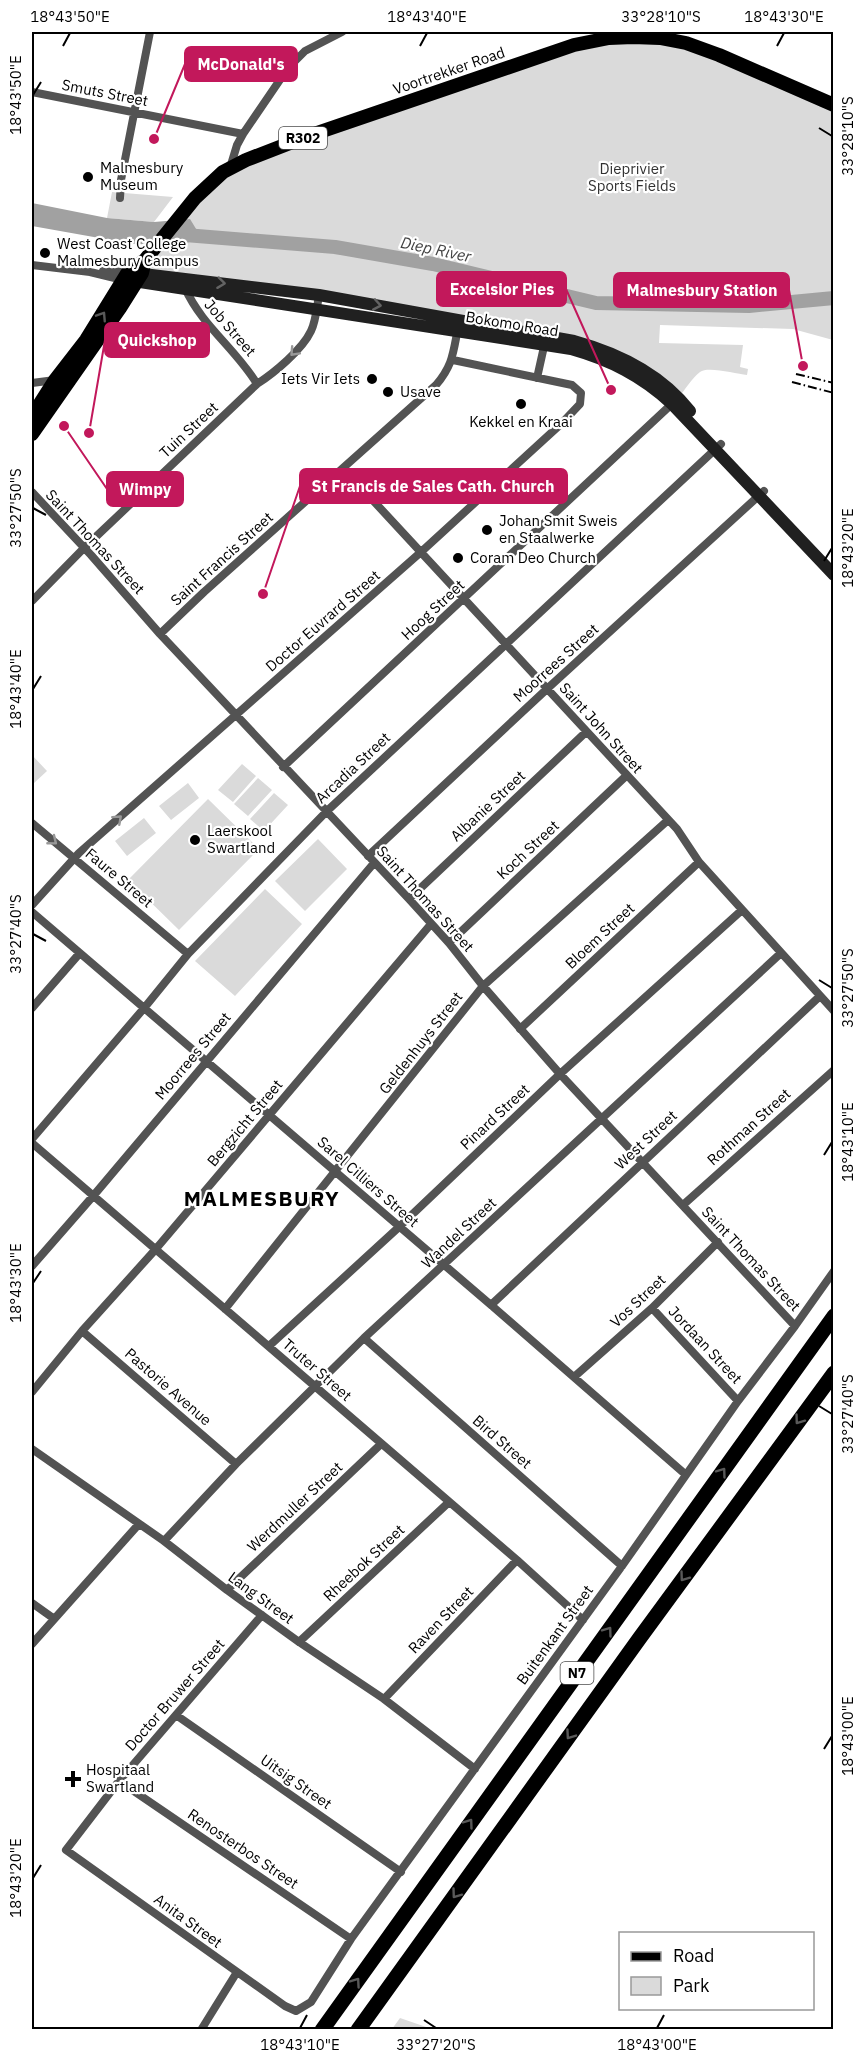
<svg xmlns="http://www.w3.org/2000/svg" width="865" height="2061" font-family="'IBM Plex Sans',sans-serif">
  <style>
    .green { fill: #dadada }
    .water { fill: #a1a1a1 }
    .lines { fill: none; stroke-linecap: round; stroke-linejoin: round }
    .river { stroke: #a1a1a1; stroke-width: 14 }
    .minor { stroke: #535353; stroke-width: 8 }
    .secondary { stroke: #202020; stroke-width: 12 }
    .primary { stroke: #000; stroke-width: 14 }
    .motorway { stroke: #000; stroke-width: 15 }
    .rail { stroke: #000; stroke-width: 2; stroke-dasharray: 9 3 1.5 3; stroke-linecap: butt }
    .oneway { stroke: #636363 }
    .oneway2 { stroke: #595959 }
    .oneway3 { stroke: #989898 }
    .ticks { fill: none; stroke: #000; stroke-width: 2 }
    .poi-dot { fill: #000; stroke: #fff; stroke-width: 2 }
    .labels { text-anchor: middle; stroke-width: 4.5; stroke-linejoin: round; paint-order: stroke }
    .shield { fill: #fff; stroke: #4c4c4c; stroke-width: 1.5 }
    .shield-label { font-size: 14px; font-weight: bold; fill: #000 }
    .street-label { font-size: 15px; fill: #000; stroke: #fff }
    .poi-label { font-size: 15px; fill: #000; stroke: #fff; text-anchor: start }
    .park-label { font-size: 15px; fill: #313131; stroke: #fff }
    .water-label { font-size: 16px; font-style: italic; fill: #424242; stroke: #fff }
    .district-label { font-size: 21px; font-weight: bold; letter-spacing: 1.5px; fill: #000; stroke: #fff }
    .leader { fill: none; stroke: #c2185b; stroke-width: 2 }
    .callout-dot { fill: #c2185b; stroke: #fff; stroke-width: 2 }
    .callout { fill: #c2185b; stroke: #c2185b; stroke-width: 2 }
    .callout-label { font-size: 16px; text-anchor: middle; font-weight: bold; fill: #fff }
    .neatline { fill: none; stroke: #000; stroke-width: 2 }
    .ticks-label { font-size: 15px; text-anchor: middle; fill: #000 }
  </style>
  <rect width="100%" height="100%" fill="#fff"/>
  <path class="green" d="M660 38 833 105V340L793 329 660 325 659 343 743 345 740 367 748 369 747 375C736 374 708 366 700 372 692 378 685 390 678 398L574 341 142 273 223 172 559 51Z
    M112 192 173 197 154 222 107 218Z
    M32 755 47 771 33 784 32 782Z
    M242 764 256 776 233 802 218 790Z
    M258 778 272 790 248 816 234 804Z
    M188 783 199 798 171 820 159 806Z
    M274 793 288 805 264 831 250 819Z
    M208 799 259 849 179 930 128 880Z
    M144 818 156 833 127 856 115 841Z
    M318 839 347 869 305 911 275 881Z
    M265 889 302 924 235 996 195 961Z
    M400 2018 432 2029H392Z"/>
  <path class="water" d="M32 203 107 218 154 222 190 219 201 237 182 245 133 244 32 226Z"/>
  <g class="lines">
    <path class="river" d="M185 235 335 247 433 264 596 303 749 306 834 298"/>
    <path class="minor" d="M32 92 243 134
      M230 168 237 145 243 134 288 68 305 51 342 32
      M120 198 121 180 150 32
      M32 265 90 272 123 280
      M103 271 128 272
      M185 288C202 326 236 349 257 384
      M537 378 545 342
      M32 383 55 380
      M343 468 677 829 699 862 834 1011
      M32 492 91 555 160 634 409 899 449 943 483 986 560 1074 795 1326
      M32 601 84 548 257 384C274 373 302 350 311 331 316 321 317 306 319 295
      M160 634 204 592 436 385C453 365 453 353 458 328
      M283 767 675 401
      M32 823 188 954
      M368 856 548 688 764 491
      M409 899 586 732
      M32 905 79 853 421 552 562 423 580 404 581 393 572 385 453 360
      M32 912 491 1305 685 1474
      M449 943 626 776
      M32 1008 79 954
      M520 1029 699 862
      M32 1139 145 1007 188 954 327 811 721 444
      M32 1143 517 1560 583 1620
      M683 1205 834 1070
      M32 1266 94 1195 374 863
      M491 1305 820 996
      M652 1308 738 1401
      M225 1309 483 986 667 821
      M82 1331 236 1464
      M364 1338 622 1566
      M269 1346 399 1227 560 1074 742 910
      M574 1377 652 1308 718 1242
      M32 1392 82 1331 155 1250 431 924
      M32 1449 164 1541 227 1590 299 1642 384 1699 475 1769
      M164 1541 236 1464 364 1338 781 953
      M227 1590 381 1444
      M32 1603 53 1618
      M262 1615 119 1781 66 1850 285 2006 296 2011 311 2002 351 1939 622 1566 738 1401 795 1326 834 1271
      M299 1642 448 1503
      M32 1644 138 1525
      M384 1699 517 1560
      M176 1715 401 1872
      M119 1781 351 1939
      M201 2030 237 1972"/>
    <path class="secondary" d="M135 273 319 295 574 341C618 353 661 374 690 411
      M127 280 571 349C610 360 642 376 672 404L834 575"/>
    <path class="primary" d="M32 416 55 380 86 340 128 272 145 260 195 198 223 172 246 160 308 136 574 45 609 38 633 37 660 38 686 43 719 55 834 105
      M32 434 120 308 142 273 145 260"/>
    <path class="motorway" d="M322 2030 834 1316
      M358 2030 639 1639 834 1373"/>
    <path class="rail" d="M796 374 834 383
      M792 382 834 393"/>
  </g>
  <defs><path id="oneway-chevron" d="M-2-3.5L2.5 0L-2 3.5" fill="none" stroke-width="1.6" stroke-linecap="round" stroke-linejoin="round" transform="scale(1.5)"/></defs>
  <g class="oneway">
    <use href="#oneway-chevron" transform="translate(221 283) rotate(7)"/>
    <use href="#oneway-chevron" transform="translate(377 305) rotate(10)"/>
  </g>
  <g class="oneway2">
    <use href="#oneway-chevron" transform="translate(102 316) rotate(-57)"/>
    <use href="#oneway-chevron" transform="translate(799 1420) rotate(126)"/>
    <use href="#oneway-chevron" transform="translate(722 1472) rotate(-54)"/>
    <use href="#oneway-chevron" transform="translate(684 1577) rotate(126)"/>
    <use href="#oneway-chevron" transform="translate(608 1631) rotate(-54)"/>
    <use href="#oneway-chevron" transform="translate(570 1735) rotate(125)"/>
    <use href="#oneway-chevron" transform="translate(469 1823) rotate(-54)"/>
    <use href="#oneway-chevron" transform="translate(456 1894) rotate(126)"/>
    <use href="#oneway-chevron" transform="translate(356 1982) rotate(-55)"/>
  </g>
  <g class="oneway3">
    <use href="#oneway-chevron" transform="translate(294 352) rotate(133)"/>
    <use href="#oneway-chevron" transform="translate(118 819) rotate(-42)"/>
    <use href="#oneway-chevron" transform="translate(53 841) rotate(39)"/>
  </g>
  <path class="ticks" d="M661 33 673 41M63 46 70 33M420 46 427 33M777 46 784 33M33 95 41 82M819 128 832 136M33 508 46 515M824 561 832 548M33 689 41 676M33 934 46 941M819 980 832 988M824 1155 832 1142M33 1283 41 1271M819 1406 832 1414M824 1749 832 1736M33 1878 41 1865M424 2020 436 2028M300 2028 307 2015M657 2028 664 2015"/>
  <g class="poi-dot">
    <circle cx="88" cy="177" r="6"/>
    <circle cx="45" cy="253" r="6"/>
    <circle cx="372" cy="379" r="6"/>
    <circle cx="388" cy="392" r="6"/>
    <circle cx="521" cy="404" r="6"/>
    <circle cx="487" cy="530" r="6"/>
    <circle cx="458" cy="558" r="6"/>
    <circle cx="195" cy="840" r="6"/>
    <path d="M70 1770h6v6h6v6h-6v6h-6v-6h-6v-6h6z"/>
  </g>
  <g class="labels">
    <g class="shield">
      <rect x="279" y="127" width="48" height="22" rx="4.5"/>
      <rect x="560.5" y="1662" width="33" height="22" rx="4.5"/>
    </g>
    <g class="shield-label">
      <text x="303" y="143">R302</text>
      <text x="577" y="1678">N7</text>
    </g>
    <g class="street-label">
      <text transform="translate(449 71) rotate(-19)" y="5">Voortrekker Road</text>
      <text transform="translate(105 93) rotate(11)" y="5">Smuts Street</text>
      <text transform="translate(512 324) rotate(9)" y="5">Bokomo Road</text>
      <text transform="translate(230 328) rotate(49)" y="5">Job Street</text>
      <text transform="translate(189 430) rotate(-43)" y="5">Tuin Street</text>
      <text transform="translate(95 542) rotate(47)" y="5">Saint Thomas Street</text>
      <text transform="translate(222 559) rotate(-42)" y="5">Saint Francis Street</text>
      <text transform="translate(433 610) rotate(-43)" y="5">Hoog Street</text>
      <text transform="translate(323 621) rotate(-41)" y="5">Doctor Euvrard Street</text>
      <text transform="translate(556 663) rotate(-42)" y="5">Moorrees Street</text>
      <text transform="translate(601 728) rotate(48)" y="5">Saint John Street</text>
      <text transform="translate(353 768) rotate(-43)" y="5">Arcadia Street</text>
      <text transform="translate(488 806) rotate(-43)" y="5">Albanie Street</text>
      <text transform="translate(528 850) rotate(-43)" y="5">Koch Street</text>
      <text transform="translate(119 878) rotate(40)" y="5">Faure Street</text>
      <text transform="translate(425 899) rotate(48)" y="5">Saint Thomas Street</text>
      <text transform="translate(600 936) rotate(-43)" y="5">Bloem Street</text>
      <text transform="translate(421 1043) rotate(-52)" y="5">Geldenhuys Street</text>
      <text transform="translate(193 1056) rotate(-50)" y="5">Moorrees Street</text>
      <text transform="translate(495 1117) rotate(-43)" y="5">Pinard Street</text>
      <text transform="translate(245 1123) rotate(-50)" y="5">Bergzicht Street</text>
      <text transform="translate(749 1127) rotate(-42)" y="5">Rothman Street</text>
      <text transform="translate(646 1140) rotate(-43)" y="5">West Street</text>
      <text transform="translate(368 1182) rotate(41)" y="5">Sarel Cilliers Street</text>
      <text transform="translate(459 1233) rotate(-43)" y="5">Wandel Street</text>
      <text transform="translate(751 1259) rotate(47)" y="5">Saint Thomas Street</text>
      <text transform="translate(638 1301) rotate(-43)" y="5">Vos Street</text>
      <text transform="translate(705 1345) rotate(47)" y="5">Jordaan Street</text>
      <text transform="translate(317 1370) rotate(41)" y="5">Truter Street</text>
      <text transform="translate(168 1387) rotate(41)" y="5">Pastorie Avenue</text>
      <text transform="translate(502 1442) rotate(41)" y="5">Bird Street</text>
      <text transform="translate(295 1507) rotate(-43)" y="5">Werdmuller Street</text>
      <text transform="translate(364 1563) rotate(-43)" y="5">Rheebok Street</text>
      <text transform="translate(261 1598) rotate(36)" y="5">Lang Street</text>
      <text transform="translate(441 1620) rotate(-46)" y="5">Raven Street</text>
      <text transform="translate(555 1635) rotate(-54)" y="5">Buitenkant Street</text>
      <text transform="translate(175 1695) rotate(-49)" y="5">Doctor Bruwer Street</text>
      <text transform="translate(296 1782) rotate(35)" y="5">Uitsig Street</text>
      <text transform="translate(243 1849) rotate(34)" y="5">Renosterbos Street</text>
      <text transform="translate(188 1921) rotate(36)" y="5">Anita Street</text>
    </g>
    <g class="poi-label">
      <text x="100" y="173">Malmesbury<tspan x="100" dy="17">Museum</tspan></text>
      <text x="57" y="249">West Coast College<tspan x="57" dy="17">Malmesbury Campus</tspan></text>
      <text x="360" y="384" text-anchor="end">Iets Vir Iets</text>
      <text x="400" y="397">Usave</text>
      <text x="521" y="427" text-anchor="middle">Kekkel en Kraai</text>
      <text x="499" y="526">Johan Smit Sweis<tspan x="499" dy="17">en Staalwerke</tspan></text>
      <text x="470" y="563">Coram Deo Church</text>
      <text x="207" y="836">Laerskool<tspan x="207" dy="17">Swartland</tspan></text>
      <text x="86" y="1775">Hospitaal<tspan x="86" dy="17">Swartland</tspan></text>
    </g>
    <g class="park-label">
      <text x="632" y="174">Dieprivier<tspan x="632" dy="17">Sports Fields</tspan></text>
    </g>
    <g class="water-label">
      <text transform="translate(436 249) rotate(12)" y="6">Diep River</text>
    </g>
    <g class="district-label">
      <text x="262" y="1206">MALMESBURY</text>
    </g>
  </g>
  <path class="leader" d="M154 139L185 64M611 390L566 289M803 366L789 290M89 433L105 340M263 594L300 486M64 426L107 489"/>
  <g class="callout-dot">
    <circle cx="154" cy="139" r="6"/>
    <circle cx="611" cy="390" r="6"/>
    <circle cx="803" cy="366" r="6"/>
    <circle cx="89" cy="433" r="6"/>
    <circle cx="263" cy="594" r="6"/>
    <circle cx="64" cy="426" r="6"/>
  </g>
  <g class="callout">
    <rect x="185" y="47" width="112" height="34" rx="6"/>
    <rect x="437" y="272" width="129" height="34" rx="6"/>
    <rect x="614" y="273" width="175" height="34" rx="6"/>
    <rect x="105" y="323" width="104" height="34" rx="6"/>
    <rect x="300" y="469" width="267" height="34" rx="6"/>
    <rect x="107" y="472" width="76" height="34" rx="6"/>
  </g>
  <g class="callout-label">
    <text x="241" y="70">McDonald's</text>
    <text x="502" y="295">Excelsior Pies</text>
    <text x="702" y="296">Malmesbury Station</text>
    <text x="157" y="346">Quickshop</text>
    <text x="433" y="492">St Francis de Sales Cath. Church</text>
    <text x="145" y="495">Wimpy</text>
  </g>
  <rect width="865" height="2061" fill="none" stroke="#ffffff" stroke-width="66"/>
  <rect x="619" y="1932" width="195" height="78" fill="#ffffff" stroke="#999999" stroke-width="1.5"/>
  <rect x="631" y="1952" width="30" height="9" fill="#000000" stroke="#999999" stroke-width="1.5"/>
  <text x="673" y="1962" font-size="18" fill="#000000">Road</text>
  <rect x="631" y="1977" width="30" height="18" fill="#dadada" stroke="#999999" stroke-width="1.5"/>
  <text x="673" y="1992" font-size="18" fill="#000000">Park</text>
  <rect x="33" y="33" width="799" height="1995" class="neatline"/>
  <g class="ticks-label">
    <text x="70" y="22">18°43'50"E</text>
    <text x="427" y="22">18°43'40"E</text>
    <text x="661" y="22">33°28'10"S</text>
    <text x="784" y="22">18°43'30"E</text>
    <text transform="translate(16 95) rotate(-90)" y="5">18°43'50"E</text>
    <text transform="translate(848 136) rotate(-90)" y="5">33°28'10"S</text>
    <text transform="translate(16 508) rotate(-90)" y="5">33°27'50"S</text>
    <text transform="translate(848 548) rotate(-90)" y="5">18°43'20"E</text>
    <text transform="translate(16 689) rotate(-90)" y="5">18°43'40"E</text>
    <text transform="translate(16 934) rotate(-90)" y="5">33°27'40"S</text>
    <text transform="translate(848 988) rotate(-90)" y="5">33°27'50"S</text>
    <text transform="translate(848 1142) rotate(-90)" y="5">18°43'10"E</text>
    <text transform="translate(16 1283) rotate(-90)" y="5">18°43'30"E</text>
    <text transform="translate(848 1414) rotate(-90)" y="5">33°27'40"S</text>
    <text transform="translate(848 1736) rotate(-90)" y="5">18°43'00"E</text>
    <text transform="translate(16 1878) rotate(-90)" y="5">18°43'20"E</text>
    <text x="300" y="2050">18°43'10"E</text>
    <text x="436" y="2050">33°27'20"S</text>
    <text x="657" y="2050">18°43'00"E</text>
  </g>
</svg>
